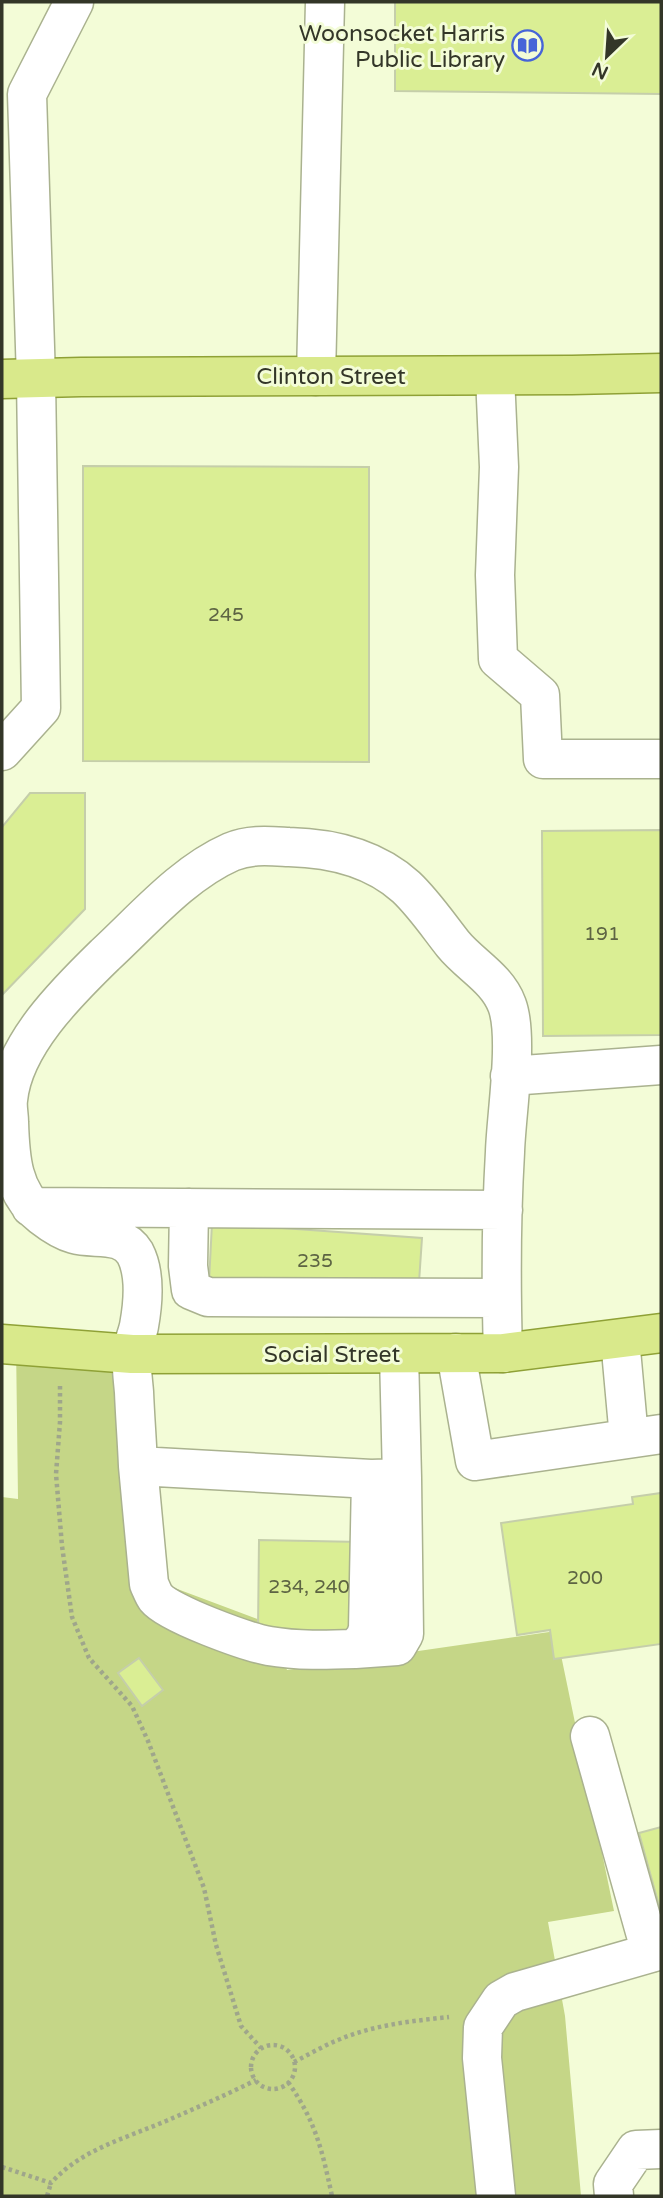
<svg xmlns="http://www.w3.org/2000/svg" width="663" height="2198" font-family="'Varela Round',sans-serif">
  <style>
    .green { fill: #c5d687 }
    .building { fill: #daee94; stroke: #c5ceaa; stroke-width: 2 }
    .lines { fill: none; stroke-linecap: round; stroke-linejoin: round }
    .minor-casing { stroke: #aab28f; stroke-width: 41 }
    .major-casing { stroke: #8fa136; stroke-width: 41 }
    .path { stroke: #9fa68b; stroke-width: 4.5; stroke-dasharray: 3.5 3.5; stroke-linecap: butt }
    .minor { stroke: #fff; stroke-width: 38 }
    .major { stroke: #d9e98b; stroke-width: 38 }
    .labels { text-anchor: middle; stroke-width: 6; stroke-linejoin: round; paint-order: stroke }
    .number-label { font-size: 19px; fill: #5d6443 }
    .poi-label { font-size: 23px; fill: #333628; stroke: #f3fcd7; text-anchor: end }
    .street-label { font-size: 23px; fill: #333628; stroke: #f3fcd7 }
  </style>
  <rect width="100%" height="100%" fill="#f3fcd7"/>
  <path class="green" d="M111 1339 132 1572 271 1624 287 1670 556 1631 614 1911 548 1922 565 2016 581 2196H2V1497L18 1499 16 1343Z"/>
  <path class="building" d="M395 2H661V94L395 91Z
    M83 466 369 467V762L83 761Z
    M30 793H85V909L2 995V827Z
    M661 830V1035L543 1036 542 831Z
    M212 1223 422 1238 418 1297 209 1282Z
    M661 1493V1644L554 1659 550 1630 517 1635 501 1523 633 1504 632 1497Z
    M259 1540 361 1542 360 1630H258Z
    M139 1658 163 1690 142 1706 118 1673Z
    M661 1827V1913L639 1833Z"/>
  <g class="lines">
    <defs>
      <path id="minor" d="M316 376 325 2
        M495 376 499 467 495 575 498 659 540 695 543 759H661
        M2 751 41 708 36 379 27 94 74 2
        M510 1076 661 1065
        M31 1207 503 1210
        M189 1208 188 1266 191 1290 208 1297 501 1298
        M620 1339 629 1438
        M456 1353 475 1461 661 1434
        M399 1354 402 1478 371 1479 138 1466C137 1441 135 1417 134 1392 133 1380 131 1367 132 1355 132 1345 137 1336 139 1326 143 1304 146 1274 135 1253 122 1231 95 1240 74 1234 63 1231 51 1223 42 1216 12 1193 10 1157 9 1122 9 1115 7 1107 8 1100 13 1045 67 992 105 955 143 920 183 873 231 852 250 844 269 846 289 847 331 848 374 858 406 887 424 904 438 925 453 944 470 965 497 978 507 1005 519 1037 506 1116 505 1152 501 1219 501 1286 503 1353
        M138 1466 149 1584C151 1588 153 1594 156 1598 169 1614 247 1642 269 1646 298 1651 327 1650 355 1649L365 1638 368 1629 371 1479
        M355 1649 397 1646 404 1634 402 1478
        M590 1736 651 1953
        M496 2196 482 2058 483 2027 501 2000 515 1992 661 1950
        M614 2196 613 2184 636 2150 661 2149"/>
      <path id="major" d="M2 379 81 377 572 375 661 373
        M2 1344 132 1354 503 1353 661 1333"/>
    </defs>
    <use href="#minor" class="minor-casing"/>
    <use href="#major" class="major-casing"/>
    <path class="path" d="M60 1386V1422L56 1474 62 1546 72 1617 89 1658 132 1706 148 1741 204 1888 216 1945 241 2026 261 2048
      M251 2067a22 22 0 1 1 44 0a22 22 0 1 1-44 0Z
      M294 2062C308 2055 323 2046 338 2040 373 2025 412 2021 449 2017
      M288 2082C316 2122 322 2150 332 2196
      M2 2167 51 2183C82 2149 124 2139 166 2121 196 2108 226 2095 256 2080
      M47 2196 51 2183"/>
    <use href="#minor" class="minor"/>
    <use href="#major" class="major"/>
  </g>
  <defs>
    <symbol id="library-ring" viewBox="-11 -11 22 22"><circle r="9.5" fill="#f3fcd7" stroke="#4664d8" stroke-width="1.5"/><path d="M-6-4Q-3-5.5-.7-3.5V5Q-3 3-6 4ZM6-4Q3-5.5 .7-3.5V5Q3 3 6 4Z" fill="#4664d8"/></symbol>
  </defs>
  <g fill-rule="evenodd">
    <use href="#library-ring" x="510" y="28" width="35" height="35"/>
  </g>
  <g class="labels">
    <g class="number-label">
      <text x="226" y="621">245</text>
      <text x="602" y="940">191</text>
      <text x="315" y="1267">235</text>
      <text x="585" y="1584">200</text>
      <text x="309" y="1593">234, 240</text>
    </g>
    <g class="poi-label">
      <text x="505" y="41">Woonsocket Harris<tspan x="505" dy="26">Public Library</tspan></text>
    </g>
    <g class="street-label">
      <text x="331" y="384">Clinton Street</text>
      <text x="332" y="1362">Social Street</text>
    </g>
  </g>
  <rect width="663" height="2198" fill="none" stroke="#333628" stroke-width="7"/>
  <g transform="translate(607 56) rotate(205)" stroke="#f3fcd7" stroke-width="5" paint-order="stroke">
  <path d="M0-5L12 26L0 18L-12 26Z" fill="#333628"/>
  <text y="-10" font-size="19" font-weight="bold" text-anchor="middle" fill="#333628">N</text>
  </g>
</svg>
